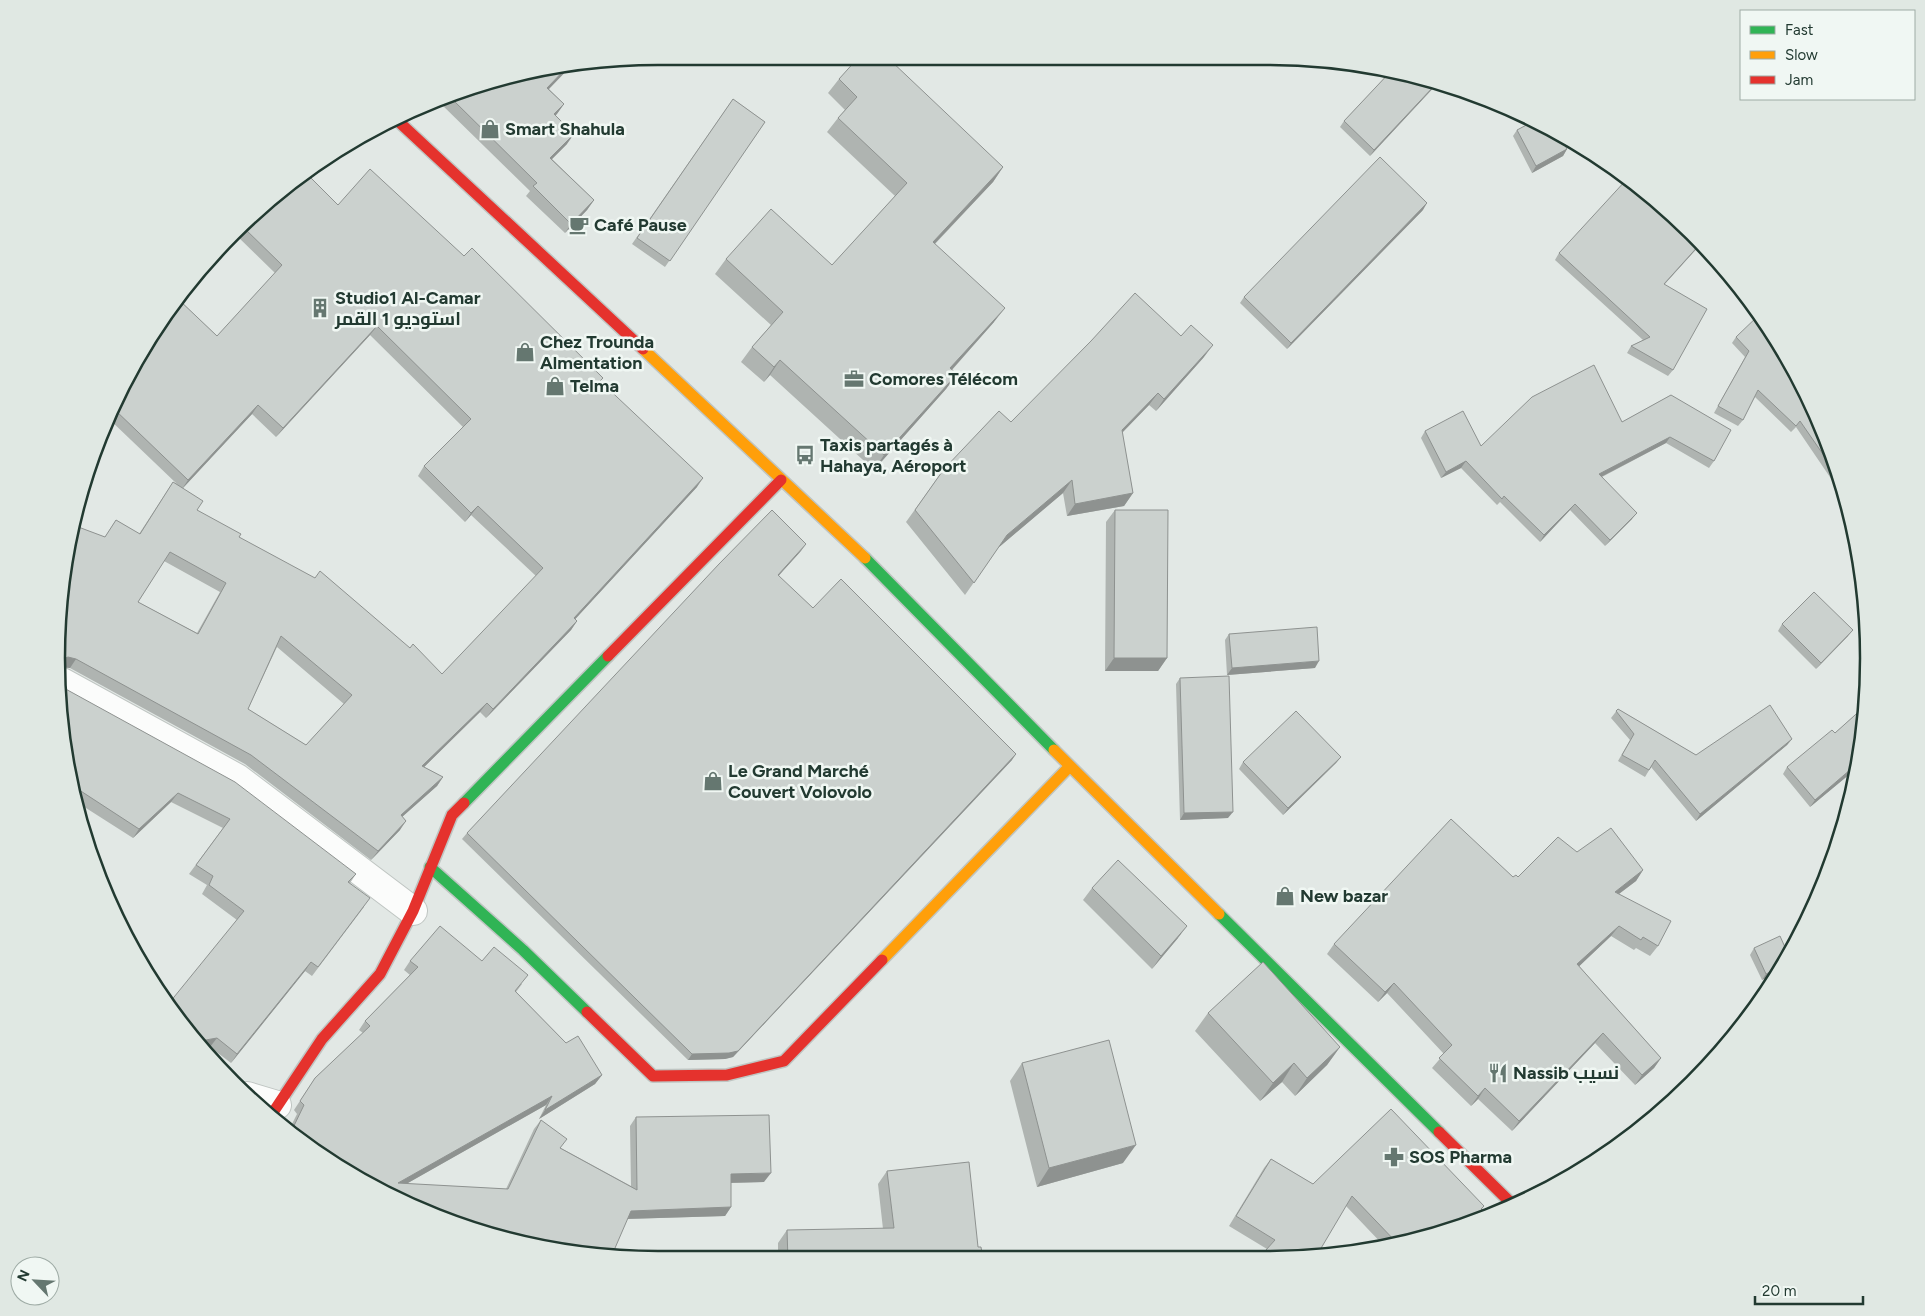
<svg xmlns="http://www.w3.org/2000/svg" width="1925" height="1316" font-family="Figtree,Cairo,sans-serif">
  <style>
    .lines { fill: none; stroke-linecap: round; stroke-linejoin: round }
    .street-casing { stroke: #bfc5c2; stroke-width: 30 }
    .fast-casing { stroke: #bfc5c2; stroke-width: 14 }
    .slow-casing { stroke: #bfc5c2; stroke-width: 14 }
    .jam-casing { stroke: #bfc5c2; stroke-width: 14 }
    .street { stroke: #fbfcfb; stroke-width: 28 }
    .fast { stroke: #30b455; stroke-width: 11 }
    .slow { stroke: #ff9f0a; stroke-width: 11 }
    .jam { stroke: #e5322d; stroke-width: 11 }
    .wall { fill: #afb4b1; fill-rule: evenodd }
    .shaded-wall { fill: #8e9290 }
    .building { fill: #cbd1ce; stroke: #8e9290; fill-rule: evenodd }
    .labels { text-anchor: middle; stroke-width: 5; stroke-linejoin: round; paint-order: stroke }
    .poi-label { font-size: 18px; font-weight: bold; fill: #223a31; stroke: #f0f7f3; text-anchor: start }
    .rim { fill: none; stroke: #223a31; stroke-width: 2.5 }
  </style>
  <rect width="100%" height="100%" fill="#e2e8e5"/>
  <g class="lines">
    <defs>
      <path id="street" d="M62 682 237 778 413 911
        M247 1096 277 1105"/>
      <path id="fast" d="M865 558 1054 750
        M464 803 608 656
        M430 867 523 950 587 1012
        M1219 914 1439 1132"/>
      <path id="slow" d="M643 349 865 558
        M1054 750 1219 914
        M882 960 1070 766"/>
      <path id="jam" d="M398 121 643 349
        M608 656 781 480
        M587 1012 653 1076 727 1075 784 1061 882 960
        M270 1117 322 1039 380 974 413 911 452 815 464 803
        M1439 1132 1513 1205"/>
    </defs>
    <use href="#street" class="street-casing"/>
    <use href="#fast" class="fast-casing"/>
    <use href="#slow" class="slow-casing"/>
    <use href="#jam" class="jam-casing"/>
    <use href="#street" class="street"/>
    <use href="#fast" class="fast"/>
    <use href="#slow" class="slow"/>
    <use href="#jam" class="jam"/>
  </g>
  <path class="wall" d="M581 61H598L592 69Z
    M574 63 549 89 564 104 555 116 567 144 552 159 594 200 587 210 565 233 526 196 530 191 438 101 465 88Z
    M1392 70 1436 85 1370 156 1340 127 1344 121Z
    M839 79 1003 167 993 182 935 244 994 322 952 370 957 374 946 389 874 470 770 375 764 382 741 362 752 347 771 325 715 274 726 259 832 265 895 196 827 132 838 118 845 110 828 93Z
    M733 99 765 122 665 267 632 244Z
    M1517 130 1567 149 1563 156 1532 173 1513 136Z
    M338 205 600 382 697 487 575 619 577 621 571 630 486 718 480 712 424 767 443 777 437 786 402 817 400 830 371 860 245 764 70 668 61 667 58 618 105 537 116 520 139 534 173 482 177 484 108 418 177 298 217 336 275 273 235 234 261 206ZM370 335 463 427 424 466 418 476 465 522 471 515 536 576 442 674 410 648 197 510 183 488 252 414 276 437ZM164 561 220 592 197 633 138 602ZM277 647 344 704 306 745 248 709Z
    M1423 210 1287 349 1240 303 1244 297Z
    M1700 245 1664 285 1673 370 1668 376 1627 353 1631 346 1643 340 1555 260 1559 253Z
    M1736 337 1823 427 1840 483 1836 486 1796 427 1791 432 1755 397 1743 420 1738 426 1714 413 1745 357 1732 343Z
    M1204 357 1156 411 1149 405 1122 433 1133 493 1124 506 1067 516 1063 493 998 548 965 595 906 522 944 469 1011 422Z
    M1671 395 1714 461 1709 468 1666 443 1602 477 1632 519 1605 546 1570 510 1540 542 1500 502 1497 505 1461 468 1441 478 1421 438 1425 431 1481 446 1622 422Z
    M1115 510 1167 658 1158 671H1105L1106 522Z
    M801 551 778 576 813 608 1012 760 733 1057 725 1059 688 1060 462 839 467 833Z
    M1782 624 1848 636 1816 669 1778 631Z
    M1229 634 1315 668 1227 675 1225 640Z
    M1180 678 1228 818 1180 820 1176 684Z
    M62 687 356 874 350 883 364 907 312 976 305 971 231 1063 210 1047 237 920 202 894 207 885 189 874 223 828 171 802 133 838 75 801 68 776Z
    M1864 707 1858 766 1845 778 1810 807 1783 774 1787 767 1835 733Z
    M1618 709 1696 755 1792 739 1787 745 1696 821 1651 767 1645 777 1618 761 1630 740 1611 718Z
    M1341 757 1336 763 1283 815 1239 769 1243 762Z
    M1577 852 1643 870 1636 881 1619 894 1658 946 1650 956 1636 948 1634 950 1611 936 1579 966 1661 1058 1654 1068 1635 1085 1595 1043 1512 1131 1478 1099 1471 1106 1432 1068 1444 1054 1387 993 1378 1002 1327 954 1334 944 1513 877H1518Z
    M1092 888 1178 938 1152 969 1083 900Z
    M1754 948 1788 954 1762 980 1750 955Z
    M410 961H482L522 984 516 992 566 1043 602 1075 595 1084 539 1119 546 1105 406 1184 506 1189 534 1129 541 1120 561 1148 631 1186 630 1126 636 1117 764 1182 731 1183V1207L725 1216 627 1219 541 1248 292 1136 288 1132 297 1114 294 1110 315 1078 363 1033 359 1030 365 1021 410 975 404 970Z
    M1208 1013 1340 1047 1327 1065 1295 1096 1282 1082 1260 1101 1195 1031Z
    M1022 1063 1123 1163 1037 1187 1010 1081Z
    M1271 1159 1313 1184 1484 1206 1482 1209 1489 1217 1386 1248 1346 1206 1267 1249 1229 1226 1264 1168Z
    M887 1171 978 1247 983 1260H778V1243L787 1230 883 1229 878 1184Z"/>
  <path class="shaded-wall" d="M571 63H574L540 98 547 88Z
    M1435 85H1436L1370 156 1374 150Z
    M564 104 557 114 547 124 554 114Z
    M574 134 567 144 543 168 550 158Z
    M1567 149 1563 156 1532 173 1536 166Z
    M1003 167 993 182 922 257 933 242Z
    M594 200 587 210 565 233 571 224Z
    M1427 203 1423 210 1287 349 1291 343Z
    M1701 243 1702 244 1700 245 1659 290 1664 284Z
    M1005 308 994 322 940 383 950 368Z
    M377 326 370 335 276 437 283 428Z
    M1213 345 1204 357 1156 411 1164 399Z
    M780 360 770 375 764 382 774 367Z
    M957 374 946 389 874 470 884 455Z
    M1158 393 1149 405 1113 442 1122 430Z
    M258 405 252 414 182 489 188 480Z
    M1670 437 1666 443 1595 480 1599 474Z
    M1466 461 1461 468 1441 478 1446 472Z
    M703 478 697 487 568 627 574 618Z
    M1072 480 1063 493 998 548 1007 535Z
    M1133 493 1124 506 1067 516 1075 504Z
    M1575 504 1570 510 1540 542 1544 535Z
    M478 506 471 515 465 522 471 513Z
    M1637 513 1632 519 1605 546 1610 540Z
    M806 544 801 551 773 582 778 575Z
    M577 621 571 630 486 718 493 709Z
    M1853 630 1848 636 1816 669 1821 663Z
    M68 657 76 659 70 668 61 667 60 660Z
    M1114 658H1167L1158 671H1105Z
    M1319 661 1315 668 1227 675 1232 668Z
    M487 703 480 712 416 775 422 766Z
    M1792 739 1787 745 1696 821 1700 814Z
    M1016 754 1012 760 733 1057 725 1059 688 1060 692 1054Z
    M1341 757 1336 763 1283 815 1288 808Z
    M1858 763V766L1845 778 1810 807 1815 800Z
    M443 777 437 786 394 824 401 815Z
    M178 793 171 802 133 838 139 829Z
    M1233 812 1228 818 1180 820 1184 813Z
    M406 821 400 830 371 860 378 851Z
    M1643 870 1636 881 1608 902 1615 892Z
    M1187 926 1178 938 1152 969 1161 956Z
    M1619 926 1611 936 1570 975 1577 964Z
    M311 962 305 971 231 1063 237 1054Z
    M1781 967 1778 973 1762 980 1766 974Z
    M1394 983 1387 993 1378 1002 1385 992Z
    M1603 1033 1595 1043 1512 1131 1519 1121Z
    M217 1038 210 1047 205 1048 200 1041Z
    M1340 1047 1327 1065 1295 1096 1307 1078Z
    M1661 1058 1654 1068 1635 1085 1642 1075Z
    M1294 1063 1282 1082 1260 1101 1273 1083Z
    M602 1075 595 1084 539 1119 545 1110Z
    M1485 1088 1478 1099 1471 1106 1478 1096Z
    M552 1096 546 1105 392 1192 398 1183Z
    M1136 1145 1123 1163 1037 1187 1049 1168Z
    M771 1173 764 1182 724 1183 731 1174Z
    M731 1207 725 1216 624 1219 631 1211Z"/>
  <path class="building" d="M857 59H889L1003 167 933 242 1005 308 950 368 957 374 884 455 780 360 774 367 752 347 783 312 726 259 771 209 832 265 907 183 838 118 857 97 839 79Z
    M571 63 547 88 564 104 554 114 574 134 550 158 594 200 571 224 533 186 537 183 449 96 465 88Z
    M1392 70 1435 85 1374 150 1344 121Z
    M733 99 765 122 670 261 637 238Z
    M1536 120 1558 133 1567 149 1536 166 1517 130Z
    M1380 157 1427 203 1291 343 1244 297Z
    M370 169 464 256 472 248 603 378 600 381 703 478 574 618 577 621 493 709 487 703 422 766 443 777 401 815 406 821 378 851 251 755 76 659 68 657 60 660 58 618 68 540 73 525 105 537 116 520 140 534 173 482 203 501 197 510 241 534 239 537 315 578 320 571 410 648 413 644 442 674 543 568 478 506 471 513 424 466 471 419 377 326 283 428 258 405 188 480 113 408 177 298 217 336 282 265 242 226 261 206 305 172 338 205ZM170 552 226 583 198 634 138 602ZM281 636 352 695 306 745 248 709Z
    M1627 179 1692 232 1701 243 1664 284 1707 309 1673 370 1631 346 1650 337 1559 253Z
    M1135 293 1181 336 1191 325 1213 345 1164 399 1158 393 1122 430 1133 493 1075 504 1072 480 1007 535 974 583 915 510 944 469 999 411 1011 422 1091 341Z
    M1760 314 1767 323 1823 427 1838 476 1800 421 1796 426 1758 390 1743 420 1718 406 1749 351 1736 337Z
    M1594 365 1622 422 1671 395 1731 430 1714 461 1670 437 1599 474 1637 513 1610 540 1575 504 1544 535 1504 496 1502 499 1466 461 1446 472 1425 431 1463 411 1481 446 1532 397Z
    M772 510 806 544 778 575 813 608 841 579 1016 754 738 1051 729 1053 692 1054 467 833 719 564Z
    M1115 510H1168L1167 658H1114Z
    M1814 592 1853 630 1821 663 1782 624Z
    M1317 627 1319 661 1232 668 1229 634Z
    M1229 676 1233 812 1184 813 1180 678Z
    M62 687 235 782 356 874 348 882 370 898 318 967 311 962 237 1054 217 1038 200 1041 170 1002 244 911 209 885 213 876 196 865 230 819 178 793 139 829 70 784 68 776Z
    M1770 705 1792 739 1700 814 1655 760 1649 770 1622 755 1634 734 1616 711 1618 709 1696 755Z
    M1864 707 1858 763 1815 800 1787 767 1832 730 1835 733Z
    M1296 711 1341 757 1288 808 1243 762Z
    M1451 819 1513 877 1516 875 1518 877 1558 837 1577 852 1611 828 1643 870 1615 892 1671 921 1658 946 1643 937 1641 940 1619 926 1577 964 1661 1058 1642 1075 1603 1033 1519 1121 1485 1088 1478 1096 1439 1058 1452 1045 1394 983 1385 992 1334 944Z
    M1118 860 1187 926 1161 956 1092 888Z
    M440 926 482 961 494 947 528 975 515 991 566 1043 578 1036 602 1075 545 1110 552 1096 398 1183 508 1189 541 1120 567 1139 560 1148 637 1190 636 1117 769 1115 771 1173 731 1174V1207L631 1211 612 1255 541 1248 392 1198 292 1136 290 1134 304 1105 300 1101 315 1078 370 1026 365 1021 418 967 410 961Z
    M1780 936 1788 954 1781 967 1766 974 1754 948Z
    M1263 962 1340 1047 1307 1078 1294 1063 1273 1083 1208 1013Z
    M1109 1040 1136 1145 1049 1168 1022 1063Z
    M1391 1109 1484 1206 1481 1209 1489 1217 1398 1244 1352 1196 1317 1255 1267 1260H1257L1275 1240 1236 1216 1271 1159 1313 1184Z
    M969 1162 978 1247H981L983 1260H788L787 1230 894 1228 887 1171Z"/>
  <defs>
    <symbol id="shop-bare" viewBox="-9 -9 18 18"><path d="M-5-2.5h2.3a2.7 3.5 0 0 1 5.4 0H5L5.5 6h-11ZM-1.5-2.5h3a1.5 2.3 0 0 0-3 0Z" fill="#657770" stroke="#f0f7f3" stroke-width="2.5" paint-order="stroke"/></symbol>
    <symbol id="cafe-bare" viewBox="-9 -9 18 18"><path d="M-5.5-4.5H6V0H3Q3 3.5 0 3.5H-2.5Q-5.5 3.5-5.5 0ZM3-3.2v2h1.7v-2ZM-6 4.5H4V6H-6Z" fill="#657770" stroke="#f0f7f3" stroke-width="2.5" paint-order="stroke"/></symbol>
    <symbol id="building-bare" viewBox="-9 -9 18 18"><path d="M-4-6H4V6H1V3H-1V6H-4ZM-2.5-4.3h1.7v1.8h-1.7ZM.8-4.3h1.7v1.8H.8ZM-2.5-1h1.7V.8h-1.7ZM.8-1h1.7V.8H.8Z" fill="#657770" stroke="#f0f7f3" stroke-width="2.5" paint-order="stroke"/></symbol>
    <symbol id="office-bare" viewBox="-9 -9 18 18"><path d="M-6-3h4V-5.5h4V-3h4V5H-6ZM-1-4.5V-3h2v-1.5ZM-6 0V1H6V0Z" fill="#657770" stroke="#f0f7f3" stroke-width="2.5" paint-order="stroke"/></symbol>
    <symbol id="bus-bare" viewBox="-9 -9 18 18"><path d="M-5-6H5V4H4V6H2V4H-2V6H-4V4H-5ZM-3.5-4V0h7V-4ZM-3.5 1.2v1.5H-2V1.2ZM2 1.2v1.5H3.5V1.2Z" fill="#657770" stroke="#f0f7f3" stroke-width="2.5" paint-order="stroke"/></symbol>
    <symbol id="restaurant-bare" viewBox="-9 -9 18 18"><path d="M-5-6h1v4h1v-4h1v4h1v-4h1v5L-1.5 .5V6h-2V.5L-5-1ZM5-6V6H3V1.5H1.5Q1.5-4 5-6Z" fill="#657770" stroke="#f0f7f3" stroke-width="2.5" paint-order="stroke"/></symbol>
    <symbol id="pharmacy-bare" viewBox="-9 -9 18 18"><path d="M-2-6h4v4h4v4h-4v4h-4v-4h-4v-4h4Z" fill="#657770" stroke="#f0f7f3" stroke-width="2.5" paint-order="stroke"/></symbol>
  </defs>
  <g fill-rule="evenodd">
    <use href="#shop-bare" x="476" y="115" width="28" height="28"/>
    <use href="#cafe-bare" x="565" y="211" width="28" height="28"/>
    <use href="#building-bare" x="306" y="294" width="28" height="28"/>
    <use href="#shop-bare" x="511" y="338" width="28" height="28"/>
    <use href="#office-bare" x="840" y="365" width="28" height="28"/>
    <use href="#shop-bare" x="541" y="372" width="28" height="28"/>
    <use href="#bus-bare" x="791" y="441" width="28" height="28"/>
    <use href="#shop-bare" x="699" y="767" width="28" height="28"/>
    <use href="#shop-bare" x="1271" y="882" width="28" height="28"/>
    <use href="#restaurant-bare" x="1484" y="1059" width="28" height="28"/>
    <use href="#pharmacy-bare" x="1380" y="1143" width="28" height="28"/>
  </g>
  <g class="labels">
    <g class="poi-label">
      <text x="505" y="135">Smart Shahula</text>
      <text x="594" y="231">Café Pause</text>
      <text x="335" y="304">Studio1 Al-Camar<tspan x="335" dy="21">استوديو 1 القمر</tspan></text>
      <text x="540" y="348">Chez Trounda<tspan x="540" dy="21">Almentation</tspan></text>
      <text x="869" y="385">Comores Télécom</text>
      <text x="570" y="392">Telma</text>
      <text x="820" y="451">Taxis partagés à<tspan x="820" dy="21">Hahaya, Aéroport</tspan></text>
      <text x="728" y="777">Le Grand Marché<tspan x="728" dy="21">Couvert Volovolo</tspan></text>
      <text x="1300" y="902">New bazar</text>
      <text x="1513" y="1079">Nassib نسيب</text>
      <text x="1409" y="1163">SOS Pharma</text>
    </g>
  </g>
  <path d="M0 0H1925V1316H0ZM658 65H1267A593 593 0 0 1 1860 658V658A593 593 0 0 1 1267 1251H658A593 593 0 0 1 65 658V658A593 593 0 0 1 658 65Z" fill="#e0e8e3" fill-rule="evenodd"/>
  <path class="rim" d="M658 65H1267A593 593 0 0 1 1860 658V658A593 593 0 0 1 1267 1251H658A593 593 0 0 1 65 658V658A593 593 0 0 1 658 65Z"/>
  <rect x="1740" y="10" width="175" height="90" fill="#f0f7f3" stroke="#9eaba5"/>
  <rect x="1750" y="26" width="25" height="8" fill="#30b455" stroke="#9eaba5"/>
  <text x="1785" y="35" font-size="15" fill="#223a31">Fast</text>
  <rect x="1750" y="51" width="25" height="8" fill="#ff9f0a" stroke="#9eaba5"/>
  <text x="1785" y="60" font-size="15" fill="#223a31">Slow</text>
  <rect x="1750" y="76" width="25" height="8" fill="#e5322d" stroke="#9eaba5"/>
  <text x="1785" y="85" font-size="15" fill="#223a31">Jam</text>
  <g transform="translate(35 1281) rotate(295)"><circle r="24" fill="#f0f7f3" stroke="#9eaba5"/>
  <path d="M0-4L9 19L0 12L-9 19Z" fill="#657770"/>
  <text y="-8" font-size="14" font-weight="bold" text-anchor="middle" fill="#223a31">N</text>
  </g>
  <path d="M1755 1296v8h108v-8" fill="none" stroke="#223a31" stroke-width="2.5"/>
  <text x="1762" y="1296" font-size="15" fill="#223a31" stroke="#f0f7f3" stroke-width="4" paint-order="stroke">20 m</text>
</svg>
